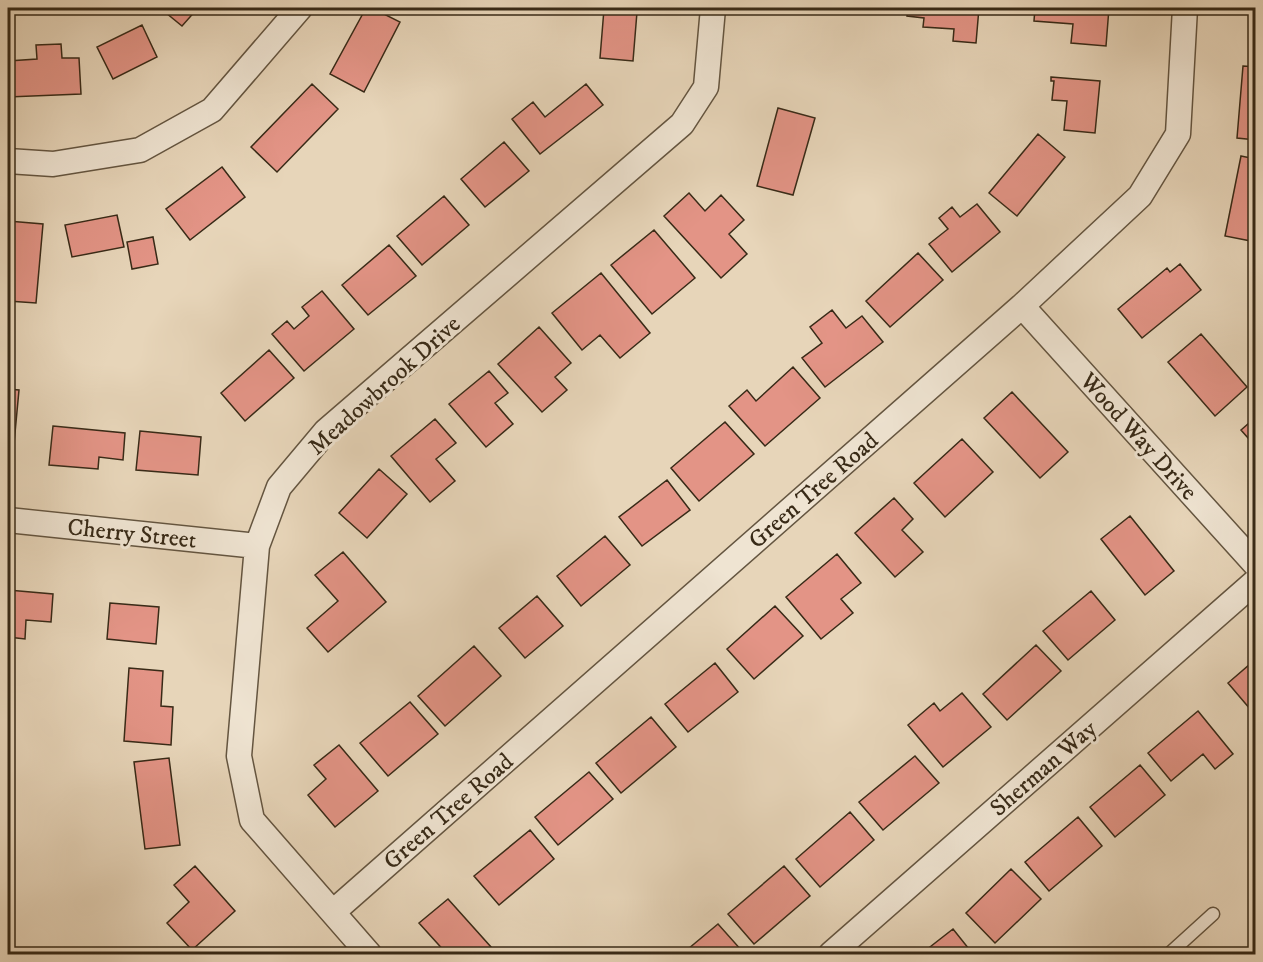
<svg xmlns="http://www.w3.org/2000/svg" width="1263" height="962" font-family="'IM FELL DW Pica',serif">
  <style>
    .building { fill: #e39486; stroke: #382a17; stroke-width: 1.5 }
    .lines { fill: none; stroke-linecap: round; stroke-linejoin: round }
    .service-casing { stroke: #645540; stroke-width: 15 }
    .minor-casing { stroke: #645540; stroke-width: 27 }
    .service { stroke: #efe4d2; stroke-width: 12 }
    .minor { stroke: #efe4d2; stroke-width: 24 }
    .labels { text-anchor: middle; stroke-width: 6; stroke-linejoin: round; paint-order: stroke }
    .street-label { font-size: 24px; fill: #382a17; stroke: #efe4d2 }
  </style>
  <rect width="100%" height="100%" fill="#e7d5b9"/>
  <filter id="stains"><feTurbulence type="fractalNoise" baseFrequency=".00333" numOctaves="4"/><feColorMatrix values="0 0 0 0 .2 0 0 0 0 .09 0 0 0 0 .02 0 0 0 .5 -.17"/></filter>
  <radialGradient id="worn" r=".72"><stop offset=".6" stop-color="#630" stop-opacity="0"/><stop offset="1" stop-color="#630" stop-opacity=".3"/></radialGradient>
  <path class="building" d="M160 8H198L182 26Z
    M366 8H372L400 22 364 92 330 74Z
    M828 8H873L872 12Z
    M908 8H979L976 43 953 41 954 29 923 27 924 18 907 16Z
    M1035 8H1109L1106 46 1071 43 1073 24 1034 21Z
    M1253 8H1256V53L1249 52Z
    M604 9 637 12 633 61 600 58Z
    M142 25 157 57 113 79 97 47Z
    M61 44 62 58H79L81 94 8 97V61L37 59 36 45Z
    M1243 66 1256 67V140L1237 138Z
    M1051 77 1100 81 1095 133 1064 130 1067 101 1052 100 1054 81H1051Z
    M312 84 338 109 277 172 251 147Z
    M586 84 603 105 540 154 512 119 533 102 545 117Z
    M778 108 815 118 793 195 757 186Z
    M1038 134 1065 157 1017 216 989 193Z
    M504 142 529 171 485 207 461 179Z
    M1241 156 1256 159V242L1225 236Z
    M222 167 245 197 190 240 166 209Z
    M689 193 705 211 721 195 744 220 729 234 747 254 721 278 664 216Z
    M444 196 469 225 422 265 397 236Z
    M977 204 1000 232 952 272 929 244 948 229 939 218 952 207 960 217Z
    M117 215 124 247 72 257 65 225Z
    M8 221 43 224 36 303 8 301Z
    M654 230 695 278 652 314 611 265Z
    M153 237 158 264 132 269 127 242Z
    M389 245 416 276 368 315 342 285Z
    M918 253 943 280 890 327 866 301Z
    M1180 264 1201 290 1142 338 1118 309 1167 268 1170 272Z
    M601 273 650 333 620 358 600 335 582 350 552 313Z
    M322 291 354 329 304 371 272 334 287 321 294 329 309 316 302 307Z
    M832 310 846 328 862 316 883 342 825 387 802 358 822 343 810 327Z
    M539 327 571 363 555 377 567 390 542 412 498 364Z
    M1201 334 1247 387 1215 416 1168 362Z
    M269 350 294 378 245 421 221 393Z
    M793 367 820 398 765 446 729 406 747 390 756 401Z
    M489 371 508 393 495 403 513 424 486 447 449 404Z
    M8 389 19 390 12 465 8 464Z
    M1012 392 1068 452 1040 478 984 418Z
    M1256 417V447L1241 430Z
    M435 419 456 443 436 459 455 481 430 502 391 456Z
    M725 422 754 454 699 501 671 468Z
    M53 426 125 433 123 460 99 457 98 469 49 465Z
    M140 431 201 437 198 475 136 470Z
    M962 439 993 472 945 517 914 483Z
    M379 469 407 494 367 538 339 513Z
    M667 480 690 510 642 546 619 517Z
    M894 498 913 519 902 530 923 552 895 577 855 533Z
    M1130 516 1174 571 1145 595 1101 539Z
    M605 536 630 565 581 606 557 576Z
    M343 552 386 602 328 652 307 628 338 601 315 575Z
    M837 554 861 583 841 599 853 613 821 639 786 597Z
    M8 590 53 594 51 622 26 620 25 639 8 637Z
    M1091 591 1115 620 1068 660 1043 631Z
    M537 596 563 626 525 658 499 628Z
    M110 603 159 607 156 644 107 639Z
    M775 606 803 636 754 679 727 649Z
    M1036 645 1061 671 1007 720 983 694Z
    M474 646 501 676 445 726 418 696Z
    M1256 659V716L1228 683Z
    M715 663 738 692 688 732 665 704Z
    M129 668 163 671 161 706 173 707 171 745 124 741Z
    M962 693 991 727 943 767 908 725 934 703 940 711Z
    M410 702 438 734 388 776 360 743Z
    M1198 711 1233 754 1215 769 1203 754 1171 781 1148 753Z
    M651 717 676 747 621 793 596 763Z
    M339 745 378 791 335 827 308 795 326 779 314 765Z
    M915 756 939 783 883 830 859 802Z
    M169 758 180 845 145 849 134 762Z
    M1140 765 1165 795 1115 837 1090 807Z
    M589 772 613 799 558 845 535 817Z
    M850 812 874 840 820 887 796 859Z
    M1078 817 1102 846 1049 891 1025 862Z
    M530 830 554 859 499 905 474 876Z
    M195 866 235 911 192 950 167 923 189 902 174 885Z
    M784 866 810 896 754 944 728 914Z
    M1011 869 1041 899 995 943 966 913Z
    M448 899 491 947 482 954H447L419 923Z
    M718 924 743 952 740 954H682Z
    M953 929 973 954H921Z
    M1184 947 1191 954H1175Z"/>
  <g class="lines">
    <defs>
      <path id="service" d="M1169 954 1213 914"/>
      <path id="minor" d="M8 161 53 164 140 150 212 110 300 8
        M1022 306 1256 565
        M8 520 257 546
        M333 912 1022 306 1140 196 1178 134 1185 8
        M369 954 252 820 239 756 257 546 279 487 326 431 682 124 706 87 713 8
        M831 954 1256 581"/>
    </defs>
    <use href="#service" class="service-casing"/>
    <use href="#minor" class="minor-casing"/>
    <use href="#service" class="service"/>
    <use href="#minor" class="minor"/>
  </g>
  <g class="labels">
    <g class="street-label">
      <text transform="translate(384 385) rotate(-42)" y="8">Meadowbrook Drive</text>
      <text transform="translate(1139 436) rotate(48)" y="8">Wood Way Drive</text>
      <text transform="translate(813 490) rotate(-41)" y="8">Green Tree Road</text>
      <text transform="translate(132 533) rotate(6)" y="8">Cherry Street</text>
      <text transform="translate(1043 768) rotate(-41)" y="8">Sherman Way</text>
      <text transform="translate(448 811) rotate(-41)" y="8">Green Tree Road</text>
    </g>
  </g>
  <rect width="1263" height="962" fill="none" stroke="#e7d5b9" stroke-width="30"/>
  <rect x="9" y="9" width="1245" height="944" fill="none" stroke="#382a17" stroke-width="3"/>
  <rect x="15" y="15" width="1233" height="932" fill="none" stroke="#382a17" stroke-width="1.5"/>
  <rect width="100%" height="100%" filter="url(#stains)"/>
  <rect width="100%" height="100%" fill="url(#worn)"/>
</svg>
